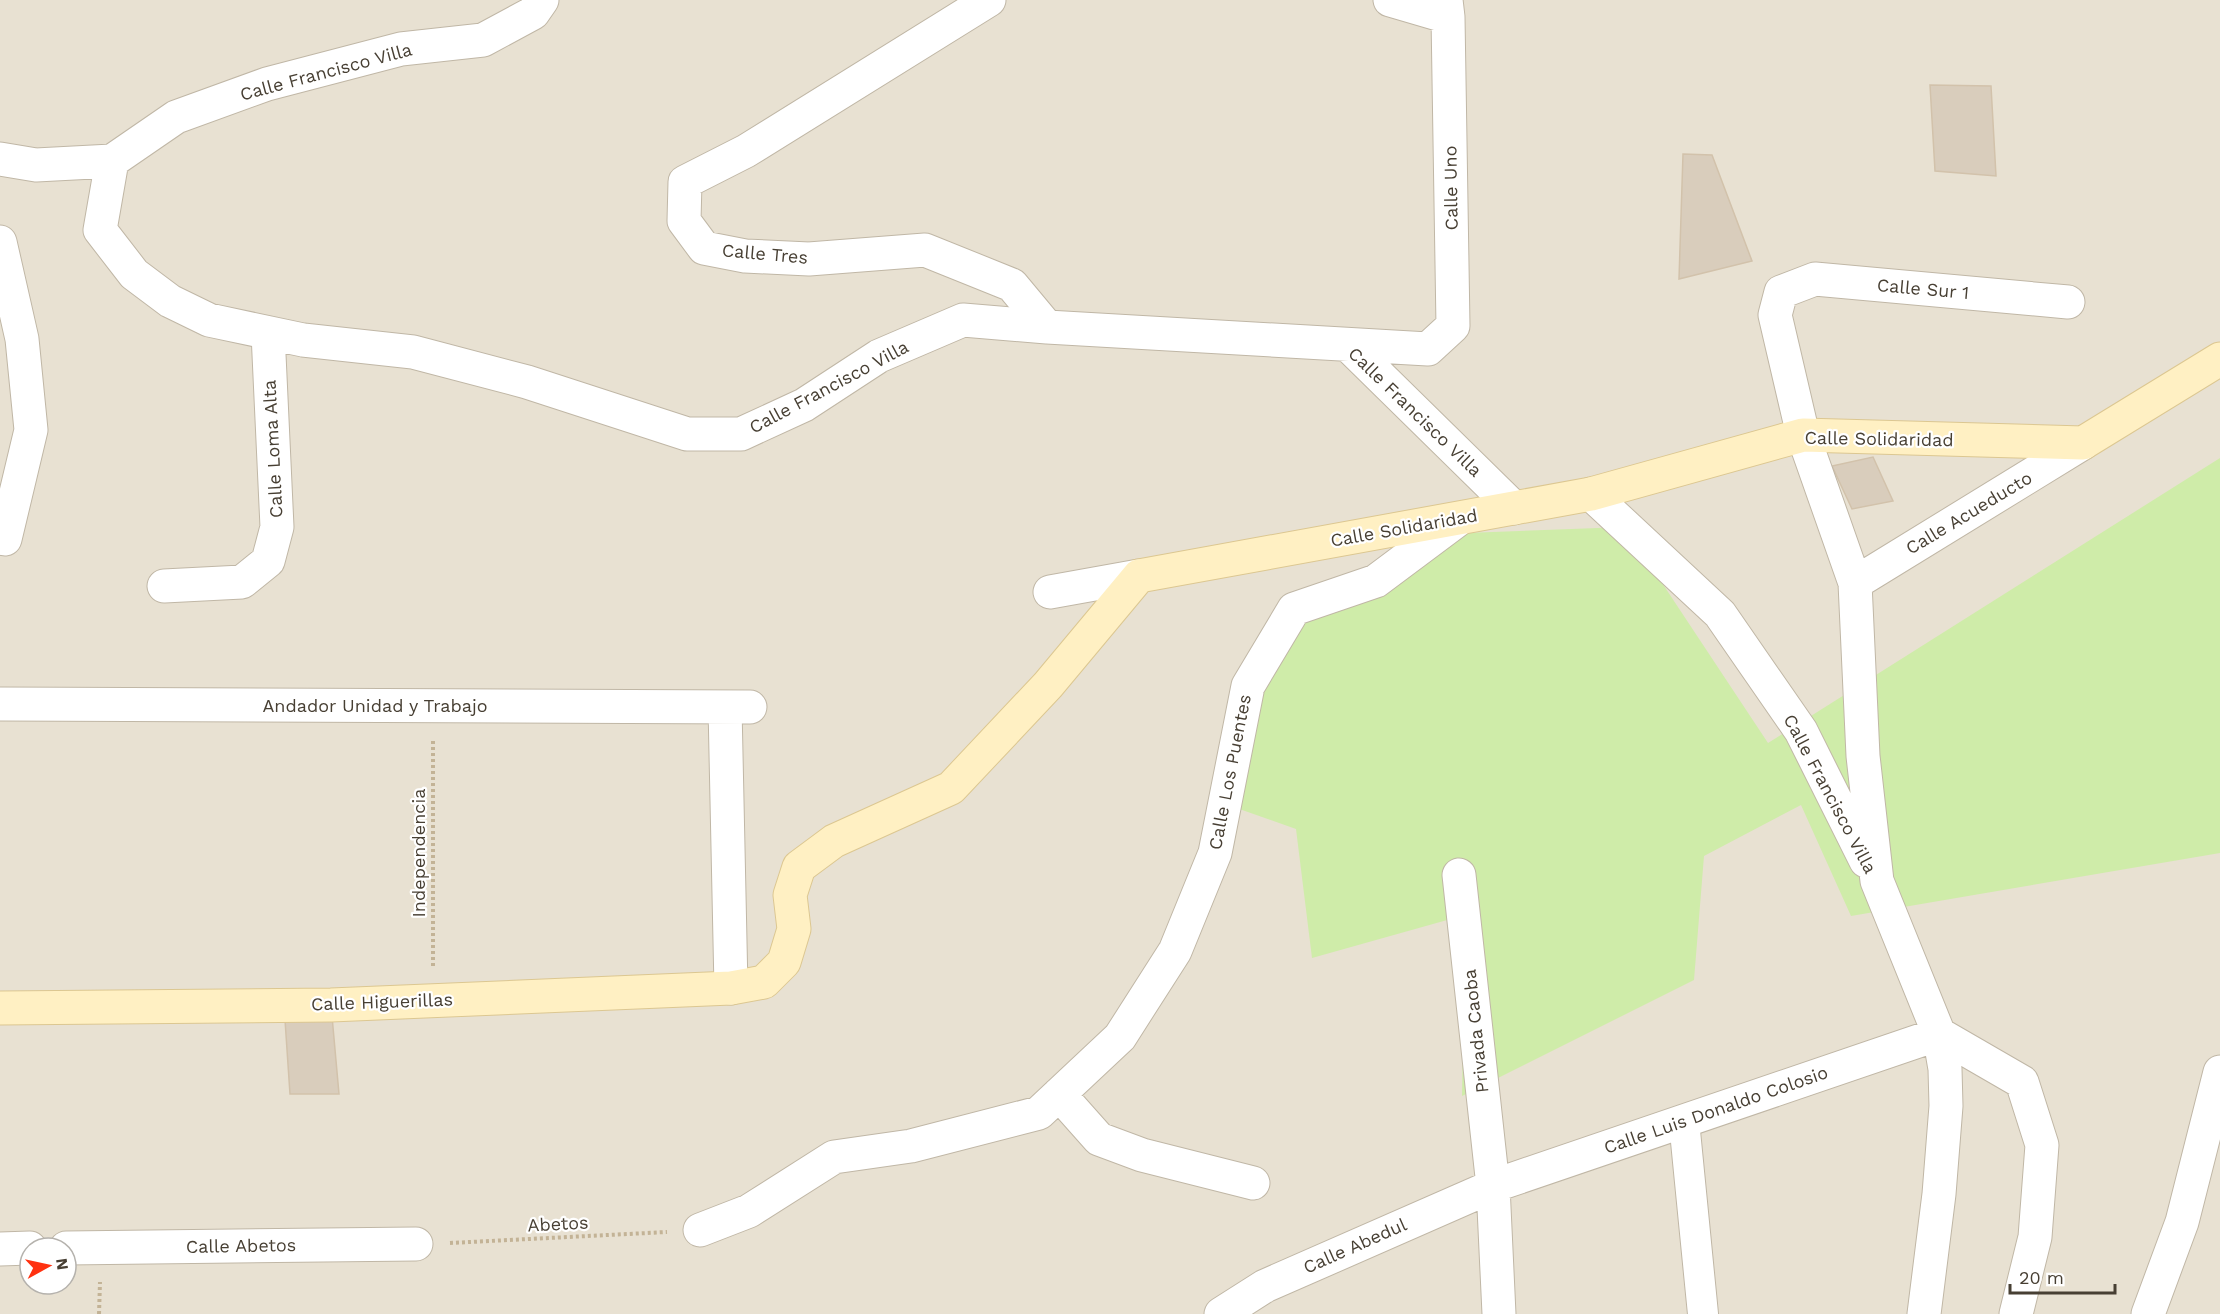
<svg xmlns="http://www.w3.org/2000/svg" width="2220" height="1314" font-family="'Work Sans',sans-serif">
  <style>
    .residential { fill: #e8e1d2; fill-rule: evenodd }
    .green { fill: #cfeca9 }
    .building { fill: #d9cdbc; stroke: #d2c2ab; stroke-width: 1.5 }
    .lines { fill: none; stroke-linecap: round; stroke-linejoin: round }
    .pedestrian-casing { stroke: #c0b7a6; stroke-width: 32 }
    .minor-casing { stroke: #c0b7a6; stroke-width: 35 }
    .secondary-casing { stroke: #dcc791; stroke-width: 35 }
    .path { stroke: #c3b396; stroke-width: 4; stroke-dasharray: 3 3; stroke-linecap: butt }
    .pedestrian { stroke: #fff; stroke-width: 30 }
    .minor { stroke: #fff; stroke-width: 33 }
    .secondary { stroke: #fff0c3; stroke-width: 33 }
    .labels { text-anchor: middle; stroke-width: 4.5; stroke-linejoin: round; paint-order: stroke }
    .street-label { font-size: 18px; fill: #473f33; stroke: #fff }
  </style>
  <rect width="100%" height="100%" fill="#f4efe4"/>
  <path class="residential" d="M0 0H2220V1314H0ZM30 1248H66V1284H30Z"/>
  <path class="green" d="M2220 458V853L1851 916 1801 805 1704 856 1694 980 1462 1096 1465 915 1312 958 1296 829 1228 805 1287 621 1440 534 1625 527 1768 743Z"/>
  <path class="building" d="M1930 85 1991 86 1996 176 1935 171Z
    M1683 154 1712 155 1752 261 1679 279Z
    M1873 457 1893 501 1852 509 1832 466Z
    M284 1005H331L339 1094H290Z"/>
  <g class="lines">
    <defs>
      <path id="pedestrian" d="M1684 1121 1703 1314"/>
      <path id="minor" d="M989 0 746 151 685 182 684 221 704 248 745 256 809 259 925 250 1012 285 1047 327
        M1390 0 1448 17
        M0 159 36 165 112 161
        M112 161 100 230 134 274 170 301 209 320 303 340 413 352 527 382 687 434H741L804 405 879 356 963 320 1047 327 1428 349 1453 326 1448 17 1446 0
        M112 161 176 117 267 84 401 49 483 40 533 13 542 0
        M0 242 22 339 31 430 5 539
        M1348 345 1514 508
        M1591 494 1720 614 1801 731 1866 861
        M1855 583 2083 443
        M164 586 242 582 268 561 277 527 268 333
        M1050 592 1139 576
        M0 704 750 707
        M725 707 731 988
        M1459 875 1493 1186 1499 1314
        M1059 1094 1099 1139 1142 1155 1253 1183
        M700 1230 749 1211 834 1157 911 1146 1039 1113 1120 1037 1175 951 1215 853 1248 686 1294 609 1376 581 1459 519
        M66 1248 416 1244
        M0 1249 30 1248
        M1221 1314 1265 1286 1493 1186 1939 1034 2022 1082 2042 1145 2035 1237 2016 1314
        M1924 1314 1939 1194 1946 1106 1945 1069 1939 1034 1877 881 1863 756 1855 583 1803 435 1775 315 1781 292 1815 279 2068 302
        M2148 1314 2182 1222 2220 1072"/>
      <path id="secondary" d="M0 1008 331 1005 731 988 764 982 784 962 794 929 790 895 799 867 834 841 951 788 1048 685 1139 576 1591 494 1803 435 2083 443 2220 359"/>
    </defs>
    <use href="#pedestrian" class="pedestrian-casing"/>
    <use href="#minor" class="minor-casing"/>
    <use href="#secondary" class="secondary-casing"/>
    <path class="path" d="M433 966V740
      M450 1243 667 1232
      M99 1314 100 1282"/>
    <use href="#pedestrian" class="pedestrian"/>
    <use href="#minor" class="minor"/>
    <use href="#secondary" class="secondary"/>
  </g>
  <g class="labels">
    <g class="street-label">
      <text transform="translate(326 72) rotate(-15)" y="6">Calle Francisco Villa</text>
      <text transform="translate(1451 188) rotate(-91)" y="6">Calle Uno</text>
      <text transform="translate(765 254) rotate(5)" y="6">Calle Tres</text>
      <text transform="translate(1923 289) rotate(5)" y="6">Calle Sur 1</text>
      <text transform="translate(829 387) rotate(-28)" y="6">Calle Francisco Villa</text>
      <text transform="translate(1415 412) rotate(44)" y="6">Calle Francisco Villa</text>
      <text transform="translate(1879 439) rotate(1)" y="6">Calle Solidaridad</text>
      <text transform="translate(273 449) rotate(-93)" y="6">Calle Loma Alta</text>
      <text transform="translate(1969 513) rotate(-31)" y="6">Calle Acueducto</text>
      <text transform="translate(1404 528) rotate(-10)" y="6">Calle Solidaridad</text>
      <text x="375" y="712">Andador Unidad y Trabajo</text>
      <text transform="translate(1230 772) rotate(-79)" y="6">Calle Los Puentes</text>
      <text transform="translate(1830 794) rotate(62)" y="6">Calle Francisco Villa</text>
      <text transform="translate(419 853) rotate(-90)" y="6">Independencia</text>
      <text transform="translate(382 1002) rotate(-2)" y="6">Calle Higuerillas</text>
      <text transform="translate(1476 1031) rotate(-96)" y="6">Privada Caoba</text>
      <text transform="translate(1716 1110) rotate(-19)" y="6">Calle Luis Donaldo Colosio</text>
      <text transform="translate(558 1224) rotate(-3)" y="6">Abetos</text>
      <text transform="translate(241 1246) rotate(-1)" y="6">Calle Abetos</text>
      <text transform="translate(1355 1246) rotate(-24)" y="6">Calle Abedul</text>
    </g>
  </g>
  <g transform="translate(48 1266) rotate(82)"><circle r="28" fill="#ffffff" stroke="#b5b2ad" stroke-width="1.5"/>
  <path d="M0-4.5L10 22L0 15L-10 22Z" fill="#ff3110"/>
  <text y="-9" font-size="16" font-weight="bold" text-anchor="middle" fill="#473f33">N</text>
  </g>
  <path d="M2010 1284v9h105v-9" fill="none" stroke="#473f33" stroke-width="3"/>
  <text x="2019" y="1284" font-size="18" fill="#473f33" stroke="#ffffff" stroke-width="4.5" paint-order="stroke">20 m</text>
</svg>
